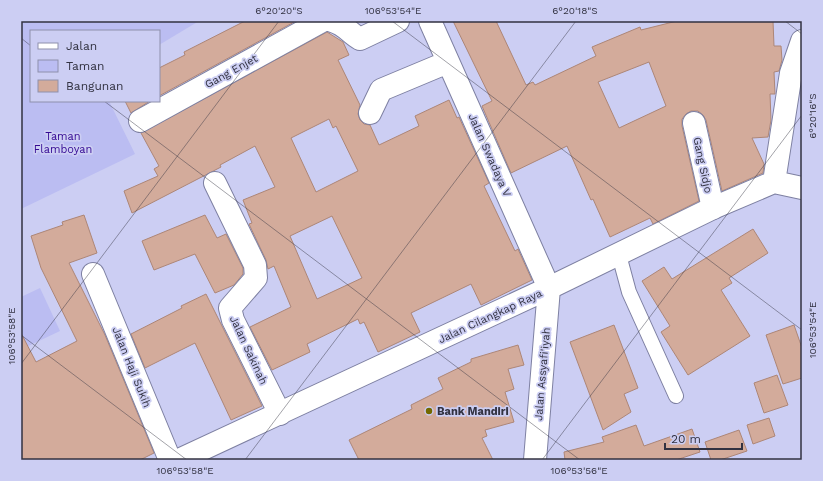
<svg xmlns="http://www.w3.org/2000/svg" width="823" height="481" font-family="'Work Sans',sans-serif">
  <style>
    .green { fill: #bbbdf2 }
    .building { fill: #d3ab9b; stroke: #ad8677; fill-rule: evenodd }
    .lines { fill: none; stroke-linecap: round; stroke-linejoin: round }
    .lane-casing { stroke: #7e80a2; stroke-width: 16 }
    .street-casing { stroke: #7e80a2; stroke-width: 24 }
    .secondary-casing { stroke: #7e80a2; stroke-width: 24 }
    .lane { stroke: #fff; stroke-width: 14 }
    .street { stroke: #fff; stroke-width: 22 }
    .secondary { stroke: #fff; stroke-width: 22 }
    .ticks { fill: none; stroke: #323241; stroke-width: 1; stroke-opacity: 0.45 }
    .poi-dot { fill: #736900; stroke: #cccef3; stroke-width: 1.5 }
    .labels { text-anchor: middle; stroke-width: 3.5; stroke-linejoin: round; paint-order: stroke }
    .street-label { font-size: 11px; fill: #323241; stroke: #cccef3 }
    .park-label { font-size: 11px; fill: #340993; stroke: #cccef3 }
    .poi-label { font-size: 11px; font-weight: bold; fill: #323241; stroke: #cccef3; text-anchor: start }
    .neatline { fill: none; stroke: #323241; stroke-width: 1.5 }
    .ticks-label { font-size: 10px; text-anchor: middle; fill: #323241 }
  </style>
  <rect width="100%" height="100%" fill="#cccef3"/>
  <path class="green" d="M21 21H199L159 45V31H31V101H109L135 154 21 209Z
    M40 288 60 331 22 349 21 297Z"/>
  <path class="building" d="M245 21H296L159 96V68L185 55 184 52Z
    M453 21H496L526 85 533 82 535 85 596 56 592 47 640 27 641 30 677 21H773L774 46H781L782 60 779 71 774 72 775 94H770L771 120 768 137 752 138 764 164 763 173 722 191 706 120 703 115 698 111H691L686 114 682 119V126L699 201 653 224 650 218 610 237 593 199 591 200 567 146 511 173 482 106 492 101ZM649 62 666 106 619 128 598 82Z
    M327 32 343 42 349 55 338 60 360 105 358 114 360 120 364 124 370 125 379 145 419 126 415 116 449 100 457 118 459 117 489 183 484 186 515 251 518 249 532 280 481 305 471 284 411 313 420 332 378 352 364 322 360 324 358 319 307 344 310 352 272 370 250 327 291 307 274 266 268 269 266 260 249 224 252 223 243 200 275 187 255 146 220 165 221 167 132 213 124 191 158 176 154 169 159 166 141 133ZM329 119 333 128 336 126 358 171 316 192 291 138ZM332 216 362 278 317 299 290 236Z
    M125 101H150L131 113Z
    M84 215 97 253 69 263 105 335 154 453 140 460H21V333L36 362 77 341 41 268 31 236 63 225 62 222Z
    M205 215 217 238 226 234 243 268V274L234 285 215 293 195 254 154 270 142 241Z
    M753 229 768 253 729 278 732 283 721 290 750 336 688 375 661 332 670 326 642 281 664 267 672 279Z
    M206 294 262 406 231 420 195 343 145 368 131 334 182 308 181 306Z
    M614 325 638 388 624 394 631 412 603 430 570 342Z
    M794 325 802 348V378L783 384 766 335Z
    M518 345 524 365 508 369 514 389 505 392 514 422 485 430 487 436 482 438 493 460H359L349 440 412 409 411 405 443 389 438 378 471 362V359Z
    M777 375 788 405 764 413 754 383Z
    M769 418 775 436 753 444 747 425Z
    M636 425 644 446 692 429 700 452 676 460H565L564 452 604 442 602 437Z
    M739 430 747 451 720 460H711L705 442Z"/>
  <g class="lines">
    <defs>
      <path id="lane" d="M619 255 629 292 676 396"/>
      <path id="street" d="M332 21C346 25 349 33 360 39L398 21
        M430 21 549 288
        M370 113 381 90 448 62
        M140 121 322 21
        M694 123 713 208
        M215 183 255 265 256 278 230 308 233 320 280 414
        M93 274 170 460"/>
      <path id="secondary" d="M774 182 791 73 802 41
        M179 460 549 288 713 208 774 182 802 188
        M535 460 549 288"/>
    </defs>
    <use href="#lane" class="lane-casing"/>
    <use href="#street" class="street-casing"/>
    <use href="#secondary" class="secondary-casing"/>
    <use href="#lane" class="lane"/>
    <use href="#street" class="street"/>
    <use href="#secondary" class="secondary"/>
  </g>
  <path class="ticks" d="M392 21 802 330M785 21 802 34M21 38 31 46M104 101 580 460M21 335 187 460M21 364 279 21M245 460 576 21M542 460 802 115"/>
  <circle class="poi-dot" cx="429" cy="411" r="4"/>
  <g class="labels">
    <g class="street-label">
      <text transform="translate(231 71) rotate(-29)" y="4">Gang Enjet</text>
      <text transform="translate(490 155) rotate(66)" y="4">Jalan Swadaya V</text>
      <text transform="translate(703 165) rotate(78)" y="4">Gang Sidjo</text>
      <text transform="translate(490 316) rotate(-25)" y="4">Jalan Cilangkap Raya</text>
      <text transform="translate(249 350) rotate(65)" y="4">Jalan Sakinah</text>
      <text transform="translate(132 367) rotate(68)" y="4">Jalan Haji Sukih</text>
      <text transform="translate(542 374) rotate(-85)" y="4">Jalan Assyafi'iyah</text>
    </g>
    <g class="park-label">
      <text x="63" y="140">Taman<tspan x="63" dy="13">Flamboyan</tspan></text>
    </g>
    <g class="poi-label">
      <text x="437" y="415">Bank Mandiri</text>
    </g>
  </g>
  <rect width="823" height="481" fill="none" stroke="#cccef3" stroke-width="44"/>
  <rect x="30" y="30" width="130" height="72" fill="#cccef3" stroke="#8e90ac"/>
  <rect x="38" y="43" width="20" height="6" fill="#ffffff" stroke="#8e90ac"/>
  <text x="66" y="50" font-size="12" fill="#323241">Jalan</text>
  <rect x="38" y="60" width="20" height="12" fill="#bbbdf2" stroke="#8e90ac"/>
  <text x="66" y="70" font-size="12" fill="#323241">Taman</text>
  <rect x="38" y="80" width="20" height="12" fill="#d3ab9b" stroke="#8e90ac"/>
  <text x="66" y="90" font-size="12" fill="#323241">Bangunan</text>
  <path d="M665 443v6h77v-6" fill="none" stroke="#323241" stroke-width="2"/>
  <text x="671" y="443" font-size="12" fill="#323241" stroke="#cccef3" stroke-width="3" paint-order="stroke">20 m</text>
  <rect x="22" y="22" width="779" height="437" class="neatline"/>
  <g class="ticks-label">
    <text x="279" y="14">6°20'20"S</text>
    <text x="393" y="14">106°53'54"E</text>
    <text x="575" y="14">6°20'18"S</text>
    <text transform="translate(812 116) rotate(-90)" y="4">6°20'16"S</text>
    <text transform="translate(812 330) rotate(-90)" y="4">106°53'54"E</text>
    <text transform="translate(11 336) rotate(-90)" y="4">106°53'58"E</text>
    <text x="185" y="474">106°53'58"E</text>
    <text x="579" y="474">106°53'56"E</text>
  </g>
</svg>
